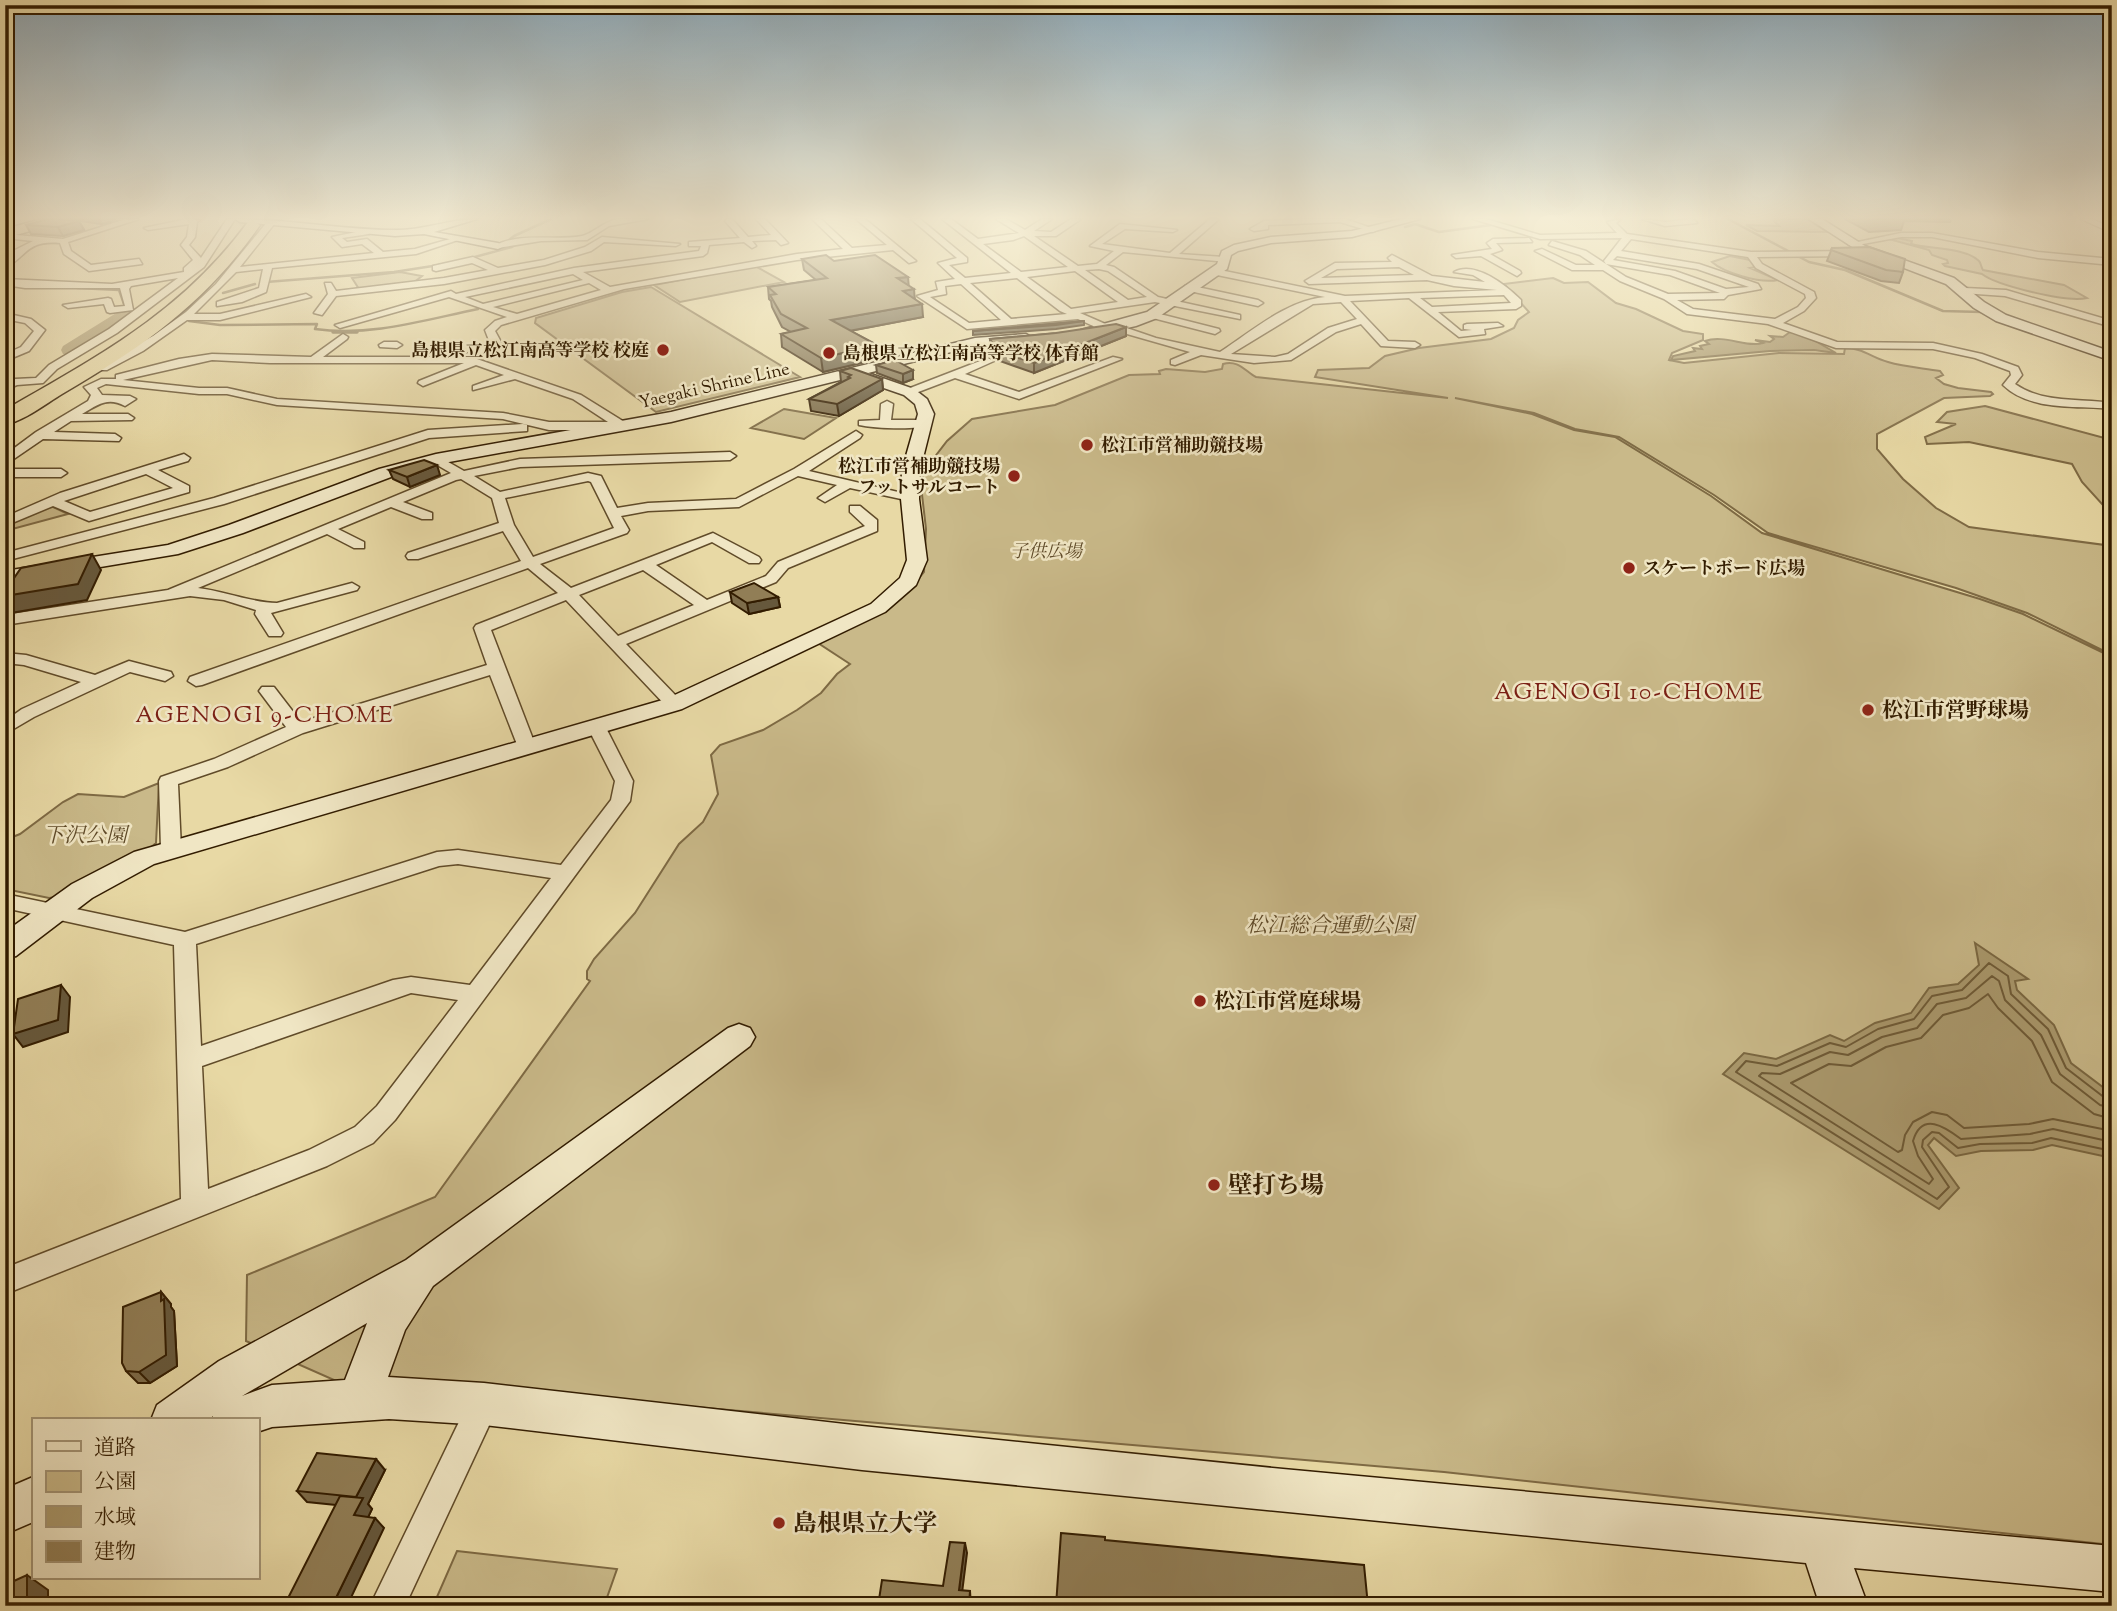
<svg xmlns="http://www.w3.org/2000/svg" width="2117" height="1611" font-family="'Sorts Mill Goudy','Noto Serif JP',serif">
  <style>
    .green { fill: #c9b989; stroke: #7e6a44; stroke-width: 2 }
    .water { fill: #aa996d; stroke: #7a6741; stroke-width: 2 }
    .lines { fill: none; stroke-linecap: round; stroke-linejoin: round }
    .shore { stroke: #6e5a36; stroke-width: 2 }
    .stream-far1 { stroke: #7a6741; stroke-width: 2.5 }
    .stream { stroke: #7a6741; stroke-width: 3.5 }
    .river { fill: #aa996d; fill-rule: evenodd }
    .highway-tunnel { stroke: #c4b384; stroke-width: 16; stroke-dasharray: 16 8; stroke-linecap: butt }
    .street-casing { stroke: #604b29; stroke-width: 3 }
    .secondary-casing { stroke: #321c00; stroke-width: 3 }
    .highway-casing { stroke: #321c00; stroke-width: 3 }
    .street { fill: #f0e6c4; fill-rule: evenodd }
    .secondary { fill: #f0e6c4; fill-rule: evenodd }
    .highway { fill: #e8d9a5; fill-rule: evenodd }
    .wall { fill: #7d6c4a; stroke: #321c00; stroke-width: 2 }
    .shaded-wall { fill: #66583c; stroke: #321c00; stroke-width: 2 }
    .building { fill: #917e56; stroke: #321c00; stroke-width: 2 }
    .poi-dot { fill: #8f2418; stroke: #f0e6c4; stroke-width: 2.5 }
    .labels { text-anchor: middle; stroke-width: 5; stroke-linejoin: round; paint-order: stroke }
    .far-poi-label { font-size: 18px; font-weight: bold; fill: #321c00; stroke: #f0e6c4; text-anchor: start }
    .far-street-label { font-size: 18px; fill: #321c00; stroke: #f0e6c4 }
    .far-park-label { font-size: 18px; font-style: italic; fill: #5f4b29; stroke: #f0e6c4 }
    .poi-label { font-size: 21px; font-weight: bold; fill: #321c00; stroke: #f0e6c4; text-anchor: start }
    .park-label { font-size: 21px; font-style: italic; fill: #5f4b29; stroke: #f0e6c4 }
    .neighbourhood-label { font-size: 23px; letter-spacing: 2px; fill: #7a1f14; stroke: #f0e6c4 }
    .near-poi-label { font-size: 24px; font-weight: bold; fill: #321c00; stroke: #f0e6c4; text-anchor: start }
  </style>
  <rect width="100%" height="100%" fill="#e8d9a5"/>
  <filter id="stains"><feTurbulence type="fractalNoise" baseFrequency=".00286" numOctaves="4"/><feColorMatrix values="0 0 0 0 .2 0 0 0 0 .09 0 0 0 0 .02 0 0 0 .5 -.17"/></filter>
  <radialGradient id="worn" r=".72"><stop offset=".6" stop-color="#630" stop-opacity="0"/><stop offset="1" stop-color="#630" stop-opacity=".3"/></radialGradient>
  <path class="green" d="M1781 219H1807L1827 232 1757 231 1746 225 1779 226 1774 221Z
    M1897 238 1912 241 1911 244C1928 249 1965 247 1979 261 1981 263 1981 267 1983 270L2064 285 2087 298C2066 303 1996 285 1982 274L1945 266 1943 264 1948 263 1947 260 1932 255 1929 250 1889 239Z
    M1730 256 1750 260 1756 267 1750 268 1778 280C1759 284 1723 272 1712 262Z
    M755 266 784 282 680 302 654 285Z
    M400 272 422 276 413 283 359 289 352 278Z
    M1553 278 1564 283 1588 282 1616 303 1636 309 1683 331 1703 334V340L1672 353 1669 360 1684 363 1779 353 1844 354 1845 348C1863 348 1872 358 1888 362 1905 367 1923 368 1940 371L1943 375 1936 378 1944 384 1958 388 1991 392 1993 394 1990 396 1944 398 1877 434V449L1903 479 1936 508 1969 527 2112 546V655L2027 613 1956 588 1768 533 1714 495 1619 437 1575 429 1534 413 1455 398 1532 414 1574 430 1615 437 1711 496 1762 533 1980 599 2023 614 2112 657V1545L1444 1472 520 1392 343 1384 246 1341 247 1275 435 1197 590 981 587 979V971L594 959 635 913 679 844 703 822 718 794 711 755 720 745 763 730 797 710 821 693 837 674 850 664 818 643 912 587 924 572 926 529 921 486 924 471 947 441 972 419 1055 405 1129 375 1160 374 1159 371 1166 369 1205 372 1222 369 1223 364C1238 359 1246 372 1256 377L1448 398 1315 377 1318 370 1369 368 1385 356 1419 348 1491 339 1514 328 1518 320 1529 312 1504 284Z
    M651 287 800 377 656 412 535 323 536 318 622 292Z
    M1985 406 2112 440V515L2082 482 2072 464 1969 442 1927 444 1925 437 1956 424 1937 422 1947 412Z
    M784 409 836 418 804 439 751 428Z
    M51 506 68 514 5 531V525Z
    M159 783 156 843 150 848 56 897 49 898 5 889V840L20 834 63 802 78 794 124 797Z
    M457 1551 617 1569 604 1606H433Z"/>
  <path class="water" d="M1790 332 1805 335 1836 353 1814 350 1770 351 1671 360 1673 356 1695 351 1693 348 1702 349 1700 346 1709 344 1705 341C1724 334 1747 348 1763 343L1755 340 1770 342 1774 339 1770 336 1783 337Z
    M1975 943 2028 979 2015 981 2017 990 2054 1025 2071 1063 2112 1094V1158L2052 1145 2033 1150 1981 1151 1956 1156 1934 1138 1928 1145 1959 1188 1939 1209 1723 1074 1744 1053 1776 1059 1830 1035 1844 1041 1875 1023 1911 1013 1929 988 1958 984 1979 965Z"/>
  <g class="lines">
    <path class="shore" d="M2112 1099 2105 1098 2066 1068 2048 1029 2011 994 2008 976 1989 963 1962 990 1932 996 1914 1019 1878 1029 1846 1047 1830 1043 1777 1066 1746 1061 1736 1072 1937 1199 1949 1187 1922 1147 1923 1140 1932 1132 1939 1133 1958 1148 1980 1144 2032 1143 2051 1138 2112 1151
      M2112 1108 2100 1105 2060 1074 2041 1035 2005 1000 1999 981 1992 976 1966 998 1937 1004 1917 1028 1882 1037 1848 1055 1830 1052 1780 1074 1762 1073 1759 1076 1929 1184 1933 1179 1918 1156 1913 1141C1922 1111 1945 1127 1961 1139L2030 1134 2053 1129 2112 1142
      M2112 1119 2094 1114 2052 1082 2032 1041 1998 1008 1988 994 1969 1008 1943 1015 1921 1038 1886 1047 1851 1066 1829 1064 1791 1083 1898 1152 1902 1150 1905 1135 1913 1122 1932 1112 1947 1115 1964 1128 2029 1124 2053 1119 2112 1131"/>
    <path class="stream-far1" d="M1728 219 1809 262 1845 270 1943 311 1982 312
      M1405 227 1415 224 1439 232 1491 225
      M467 259 512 247 519 242 510 239 514 236 551 219
      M266 282 394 272 439 265
      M77 288 119 290 124 304
      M223 293 255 284
      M189 321 220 325 317 324 315 329C371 337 424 320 478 309"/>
    <path class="stream" d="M333 332H357"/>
    <path class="river" d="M126 307 135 312 132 316 77 354H63L61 350 63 346Z"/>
    <path class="highway-tunnel" d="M241 226 245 219"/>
    <defs>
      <path id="street" d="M5 219H11L5 222Z
        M126 219H139L68 242 71 251 91 265 139 259 142 264 89 271 64 254 60 243C28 240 27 255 5 269V260L13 251 33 241 5 238V234L63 239Z
        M187 219 200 220 197 222 195 237 189 245 201 258 227 219H235L204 267 117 333 57 369 43 383 17 385 5 390V383L15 379 36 378 49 365 109 329 178 278 131 286 129 289 133 310 110 313 107 312 104 304 68 308 63 305 108 298 111 299 114 307 125 306 120 288H25L5 285V279L112 284 184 272V268L193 260 181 245 187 237 189 224 148 230 144 228Z
        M617 219H648L609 226 587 240 541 241 498 248 494 246C519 232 554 241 582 236 592 234 603 222 617 219Z
        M727 219H732L748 237 771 235 756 219H765L788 243 781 245 776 240 752 241 756 246 752 248 744 242 709 245 707 253 703 256 583 272 610 287 797 254 843 249 812 219H821L852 248 887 245 856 219H865L916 261 909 263 893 250 797 260 624 289 501 325 495 331 501 342 499 347 474 358 581 395 626 423V429L622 430H549L503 419 277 405 227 394H199L106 384 97 388 102 395 130 396 136 399 125 406C108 397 99 404 82 414H128L134 418 132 420 71 421 54 432 115 434 121 438 119 441 43 439 5 465V455L36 432 88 401 91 395 84 387 101 379H116V375L179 359 212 354 311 357 343 334 348 337 347 339 323 357H460L490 343 485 330 495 321 507 317 449 297 340 328 335 325 451 291 456 294 574 268 699 251 701 246H689V242L740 238 725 221ZM573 274 583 280 483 304 465 297ZM589 283 601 290 517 314 493 307ZM212 360 270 363H464L419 381 418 383 423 386 476 365 504 375 473 386V390L515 379 573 399 608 422H549L503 413 277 399 227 388H199L123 380Z
        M911 219H920L967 258V262L949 265 965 278 1011 273 942 219H951L978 239 1019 233 996 219H1006L1025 230 1042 219H1052L1034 231 1051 232 1071 219H1081L1056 236H1034L1078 266 1097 264 1114 251 1090 246 1120 224 1177 230 1173 232 1125 229 1102 244 1170 253 1210 219H1219L1179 254 1224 257 1227 262 1123 252 1106 265 1114 267 1158 297 1240 315V319L1155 302 1080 313 1110 326 1115 324 1156 338 1220 352C1251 332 1287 300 1325 297L1212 274 1211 272 1215 269 1345 296 1497 290 1454 286 1427 280 1309 284 1305 281 1335 263 1392 262 1388 258 1392 255 1432 276 1485 282 1473 275 1454 272C1475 260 1507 286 1521 300V306L1516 309 1438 312 1461 331 1472 330 1464 329V325L1467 324 1498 323 1503 326 1484 329 1485 334 1459 337 1409 298 1350 301 1388 341 1415 342 1420 345 1415 348 1381 346 1361 324 1336 332 1291 360 1254 363 1201 355 1175 365 1171 364V360L1190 352 1113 330 1104 331 1078 319 967 329 917 296 938 290 936 282 955 279 938 263 957 258ZM1024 236 1068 267 1021 272 983 244 1013 240ZM1399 267 1414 275 1321 278 1337 269ZM1099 269 1108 271 1147 297 1128 300 1085 270ZM1075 271 1118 302 1071 309 1027 277ZM1017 278 1060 311 1067 314 1011 319 970 283ZM961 284 1001 320 969 323 930 297 946 294 945 286ZM1504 295 1511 303 1432 307 1420 298ZM1341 302 1357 319 1328 328 1288 354 1275 357 1231 354 1313 304Z
        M1303 219H1345L1377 230 1373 232 1340 222 1268 225V229L1254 231 1250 229 1264 221Z
        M1473 219H1486L1540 235 1617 233 1607 222 1621 219 1616 223 1627 234 1751 252 1856 251 1853 256 1757 257 1762 264 1814 292 1816 298 1804 311 1783 323 1837 342 1933 343 1982 354 2018 367 2022 375 2015 384C2044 404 2079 398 2112 403V409C2077 405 2031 412 2003 385L2011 375 2010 371 1975 358 1933 349 1836 348 1768 324 1687 314 1664 299 1620 281 1603 270H1572L1535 251 1542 249 1576 265H1595L1580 255 1549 245 1552 241 1586 251 1626 277 1668 294 1720 293 1670 275 1606 264 1604 261 1622 238 1540 239ZM1631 239 1748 257 1756 268 1805 294 1806 298 1798 307 1775 319 1693 309 1677 300 1724 299 1728 295 1761 289 1758 284 1699 264 1621 251ZM1617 256 1697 269 1749 287 1726 289 1675 271 1613 260Z
        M1642 219 1665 222 1693 219 1697 223 1665 226Z
        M2081 219H2092L2112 228V233Z
        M268 221 275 223 240 267 374 253 362 244 342 247 332 237 366 230 369 234 342 238 347 242 367 239 383 252 415 249 457 237 461 239 416 254 272 268 266 292 242 302 217 306V302L259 288 263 269 236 272 194 314H220L306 294 311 297 220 320H187L143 351 107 370H99V366L153 336 186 312 216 284Z
        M1901 233H1932L2038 252 2112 259V265L2038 258 1932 237H1901L1852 246 1848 244Z
        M602 237 680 244 676 246 604 242 591 251 545 265 444 284 336 296 322 315 314 313 328 294 325 283H331L336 291 444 278 488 270 472 263 436 271 433 270V266L473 257 498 268 544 260 585 247Z
        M1529 238 1532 242 1496 243 1502 250 1490 254 1520 271 1521 273 1517 276 1481 256 1456 258 1452 255 1492 249 1487 243 1493 239Z
        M1188 285 1258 300 1263 303 1258 306 1185 290V286Z
        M1965 288 2006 290 2112 321V327L2005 296 1962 293 1960 291Z
        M1152 312 1219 329 1220 331 1215 334 1149 317V313Z
        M5 313 31 319 45 330 29 351 5 361V354L21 347 34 331 25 323 5 319Z
        M384 342H397L402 345 397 348 380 347 379 345Z
        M956 344 994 361 965 374 1019 392 1113 357 1122 359 1019 399 955 378 913 394H905V390L980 361 952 349V345Z
        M887 401 893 404 891 420H924L930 424C920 431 872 428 859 425V421L880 420 881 404Z
        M523 424 527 425V431L429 438 224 504 5 561V553L214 498 428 430Z
        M856 431 862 435 860 438 809 471 915 496V502L850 488 825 502 818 498 837 485 798 476 739 507 648 511 621 516 629 530 627 533 540 564 571 588 713 533 759 557 761 560 759 563H749L712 542 656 565 707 600 766 576 778 562 865 526 850 512V506H860L877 520V531L788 568 776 582 626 644 680 700 683 704 680 708H668L566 600 491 630 536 747 533 751 527 752 518 747 490 675 303 733 228 767 178 784 181 849 178 854H164L161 849 159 781 161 777 214 759 286 727 259 691 262 687H274L301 722 487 665 474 628 476 625 558 593 528 568 202 685 196 686 188 681 190 677 521 561 503 531 418 559H408L406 556 408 553 499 523 492 498 461 479 456 480 403 502 432 513V519H422L391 507 338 529 364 542V548H354L327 534 198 588C223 591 254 603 277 603L352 583 359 587 357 590 271 613 283 633 281 636H269L255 614 256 610 224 600 190 596 5 625V615L168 590 451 473 432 462 430 459 436 455 464 471 520 459 730 452 736 456 730 460 520 467 474 476 500 492 588 473 601 476 617 508 648 503 736 499 794 469ZM588 481 591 482 614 528 533 557 514 525 505 498ZM643 570 694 605 618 636 579 595Z
        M184 454 190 458 188 461 158 470 189 486V492L89 521 53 506 5 526V517L60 493ZM146 474 173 488 90 512 64 501Z
        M5 469H61L67 473 61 477H5Z
        M5 653 26 655 95 675 129 661 171 672 173 676 165 681 130 672 34 717 5 734V721L22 709 81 682 24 665 5 663Z
        M597 723 606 728 633 781 630 801 395 1120 373 1143 327 1166 5 1294V1268L181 1199 174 945 5 908V894L185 932 437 852 458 850 561 865 611 800 615 781 588 728ZM458 864 551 878 470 985 411 977 393 980 201 1046 196 944 439 866ZM411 993 458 1000 377 1106 355 1127 309 1150 208 1189 202 1066Z
        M484 1389 495 1393 499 1404 405 1606H370L473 1393Z"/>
      <path id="secondary" d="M235 219C289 219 343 230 397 230 425 230 450 219 477 219L434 232 498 243 504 246 498 249 424 234 395 236 240 222Z
        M1401 219H1420L1352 237 1271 243 1238 251 1231 255 1227 269 1157 318 1136 326 1086 337 1079 333 1081 330 1147 312 1217 264 1222 251 1234 245 1271 237 1352 231Z
        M1809 219H1822L1865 246 1954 278 1984 302 2006 315 2112 352V361L1996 321 1974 308 1946 284 1857 250Z
        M1026 334 1033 338 1031 341 975 346 868 373 914 389 927 399 934 414 920 470 919 499 927 560 916 585 885 612 682 709 154 864 92 898 16 956 5 959V932L72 884 134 852 666 699 871 604 900 578 907 560 901 499 902 470 918 414 915 404 904 395 852 377 671 422 438 464 391 477 243 533 178 554 5 583V571L168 545 229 525 379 469 436 454 671 412 975 338Z
        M739 1024 750 1028 755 1037 750 1046 433 1286 405 1330 388 1377 484 1383 862 1426 1283 1469 2112 1546V1592L1854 1568 1868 1606H1820L1806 1563 862 1470 484 1425 389 1419 272 1427 257 1432V1420H212L213 1416 208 1420H151L157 1405 219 1361 406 1260 728 1028ZM367 1323 345 1380 272 1385 242 1396Z
        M33 1477V1522L5 1534V1489Z"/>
      <path id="highway" d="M42 219H65L63 222 5 238V229Z
        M253 221 260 225C205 304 144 346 62 394 44 405 25 420 5 425V410C100 355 182 312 248 222Z"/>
    </defs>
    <use href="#street" class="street-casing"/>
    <use href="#secondary" class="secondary-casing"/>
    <use href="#highway" class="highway-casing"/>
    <use href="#street" class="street"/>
    <use href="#secondary" class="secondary"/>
    <use href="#highway" class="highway"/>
  </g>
  <path class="wall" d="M68 219H123L101 224Z
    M1845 219H1951L1950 222 1904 221 1901 230 1869 232Z
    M79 221 84 230 63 236 31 234 26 225Z
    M1832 248 1903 272 1899 283 1881 281 1827 261Z
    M802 259 834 261 909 286 923 317 850 331 877 345 878 359 823 372 782 347 781 334 791 332 782 327 772 307 771 301 769 299 768 287 816 280 804 270Z
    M1126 327V336L1034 373 997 360 990 348V339Z
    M895 360 913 379 903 383 877 373 876 365Z
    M840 371 882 379 883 390 839 416 811 411 809 399 841 382Z
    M389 470 440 475 410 487 393 479Z
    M730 592 778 597 780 607 749 614 732 603Z
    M161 1292 171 1304V1307L174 1311 177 1366 150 1383H138L126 1371Z
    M385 1470 368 1504 372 1509 368 1517 384 1528 336 1505 307 1502 297 1491Z"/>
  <path class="shaded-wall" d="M107 219H123L101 224 99 221Z
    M79 221 84 230 63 236 58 227Z
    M5 233 9 241 5 242Z
    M908 277 909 289 897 278Z
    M914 289 915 302 903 291Z
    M922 304 923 317 833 334 831 320Z
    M1084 321V325L1056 329 973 335V331Z
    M1126 327V336L1034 373V363Z
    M877 345 878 359 823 372 821 358Z
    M913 370V379L903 383V374Z
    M882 379 883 390 839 416 837 404Z
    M437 465 440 475 410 487 407 477Z
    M92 554 101 570 87 600 5 614V596Z
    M778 597 780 607 749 614 747 603Z
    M61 985 70 997 68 1032 23 1047 13 1034Z
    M161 1292 171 1304V1307L174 1311 177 1366 150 1383 139 1372 161 1301Z
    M376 1459 385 1470 368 1504 372 1509 364 1526 354 1515 356 1497Z
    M375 1518 384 1528 347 1606H332Z
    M965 1543 967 1553 961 1601 959 1590Z
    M27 1575 48 1590V1606H16Z
    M970 1591 971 1606H969Z"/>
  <path class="building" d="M48 219H55L79 221 58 227 26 225Z
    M87 219H107L99 221Z
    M1869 247 1905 259 1903 272 1886 270 1831 250 1832 248Z
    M826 255 834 261 875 255 908 277 897 278 914 289 903 291 922 304 831 320 877 345 821 358 781 334 807 328 781 314 770 295 776 294 768 287 827 278 802 259Z
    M1084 321 1056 325 973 331 1039 325Z
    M1116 324 1126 327 1034 363 997 351 990 339 1056 333Z
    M895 360 913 370 903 374 876 365Z
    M851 368 882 379 837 404 809 399 850 378 848 377 851 375 840 371Z
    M424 460 437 465 407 477 389 470Z
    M92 554 78 584 5 596V580L14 578 21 568Z
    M754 583 778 597 747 603 730 592Z
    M61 985 58 1020 13 1034 18 999Z
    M161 1292V1301L164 1299 166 1355 139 1372 126 1371 122 1363 123 1307Z
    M317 1453 376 1459 356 1497 297 1491Z
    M340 1496 363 1498 354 1515 375 1518 332 1606H284Z
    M1061 1533 1105 1537V1540L1364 1565 1368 1606H1056Z
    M950 1542 965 1543 959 1590 970 1591 969 1606H878L882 1580 943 1586Z
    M27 1575V1600L16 1606H5V1585Z"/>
  <linearGradient id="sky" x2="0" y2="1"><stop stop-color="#8fa9b7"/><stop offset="0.49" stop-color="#f5eed6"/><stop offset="1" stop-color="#f5eed6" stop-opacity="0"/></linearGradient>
  <rect width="2117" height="445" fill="url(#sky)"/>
  <g class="poi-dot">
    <circle cx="663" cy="350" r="7"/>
    <circle cx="829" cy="353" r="7"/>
    <circle cx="1087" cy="445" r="7"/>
    <circle cx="1014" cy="476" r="7"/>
    <circle cx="1629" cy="568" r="7"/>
    <circle cx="1868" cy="710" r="7"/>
    <circle cx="1200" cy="1001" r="7"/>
    <circle cx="1214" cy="1185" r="7"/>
    <circle cx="779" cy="1523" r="7"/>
  </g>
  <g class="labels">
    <g class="far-poi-label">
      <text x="649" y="356" text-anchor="end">島根県立松江南高等学校 校庭</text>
      <text x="843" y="359">島根県立松江南高等学校 体育館</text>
      <text x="1101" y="451">松江市営補助競技場</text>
      <text x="1000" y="472" text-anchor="end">松江市営補助競技場<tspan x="1000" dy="21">フットサルコート</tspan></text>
      <text x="1643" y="574">スケートボード広場</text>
    </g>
    <g class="far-street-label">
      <text transform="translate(714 385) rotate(-13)" y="6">Yaegaki Shrine Line</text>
    </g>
    <g class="far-park-label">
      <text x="1046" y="557">子供広場</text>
    </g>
    <g class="poi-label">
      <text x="1882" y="717">松江市営野球場</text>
      <text x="1214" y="1008">松江市営庭球場</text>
    </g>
    <g class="park-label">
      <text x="85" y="842">下沢公園</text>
      <text x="1330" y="932">松江総合運動公園</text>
    </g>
    <g class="neighbourhood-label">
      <text x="1629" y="699">AGENOGI 10-CHOME</text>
      <text x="265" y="722">AGENOGI 9-CHOME</text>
    </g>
    <g class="near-poi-label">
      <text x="1228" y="1193">壁打ち場</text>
      <text x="793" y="1531">島根県立大学</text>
    </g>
  </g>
  <rect width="2117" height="1611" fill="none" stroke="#e8d9a5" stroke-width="28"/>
  <rect x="7" y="7" width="2103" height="1597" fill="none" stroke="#321c00" stroke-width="3.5"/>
  <rect x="14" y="14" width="2089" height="1583" fill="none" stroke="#321c00" stroke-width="2"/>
  <rect x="32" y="1418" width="228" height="161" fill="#f0e6c4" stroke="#a49576" stroke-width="2"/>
  <rect x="46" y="1441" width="35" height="10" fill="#f0e6c4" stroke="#a49576" stroke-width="2"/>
  <text x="94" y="1454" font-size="21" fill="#321c00">道路</text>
  <rect x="46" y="1471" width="35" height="21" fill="#c9b989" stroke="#a49576" stroke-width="2"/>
  <text x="94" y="1488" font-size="21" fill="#321c00">公園</text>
  <rect x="46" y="1506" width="35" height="21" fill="#aa996d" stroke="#a49576" stroke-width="2"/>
  <text x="94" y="1524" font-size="21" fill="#321c00">水域</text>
  <rect x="46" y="1541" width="35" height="21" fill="#917e56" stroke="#a49576" stroke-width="2"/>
  <text x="94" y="1558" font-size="21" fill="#321c00">建物</text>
  <rect width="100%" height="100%" filter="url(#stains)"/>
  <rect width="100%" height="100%" fill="url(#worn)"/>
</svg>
